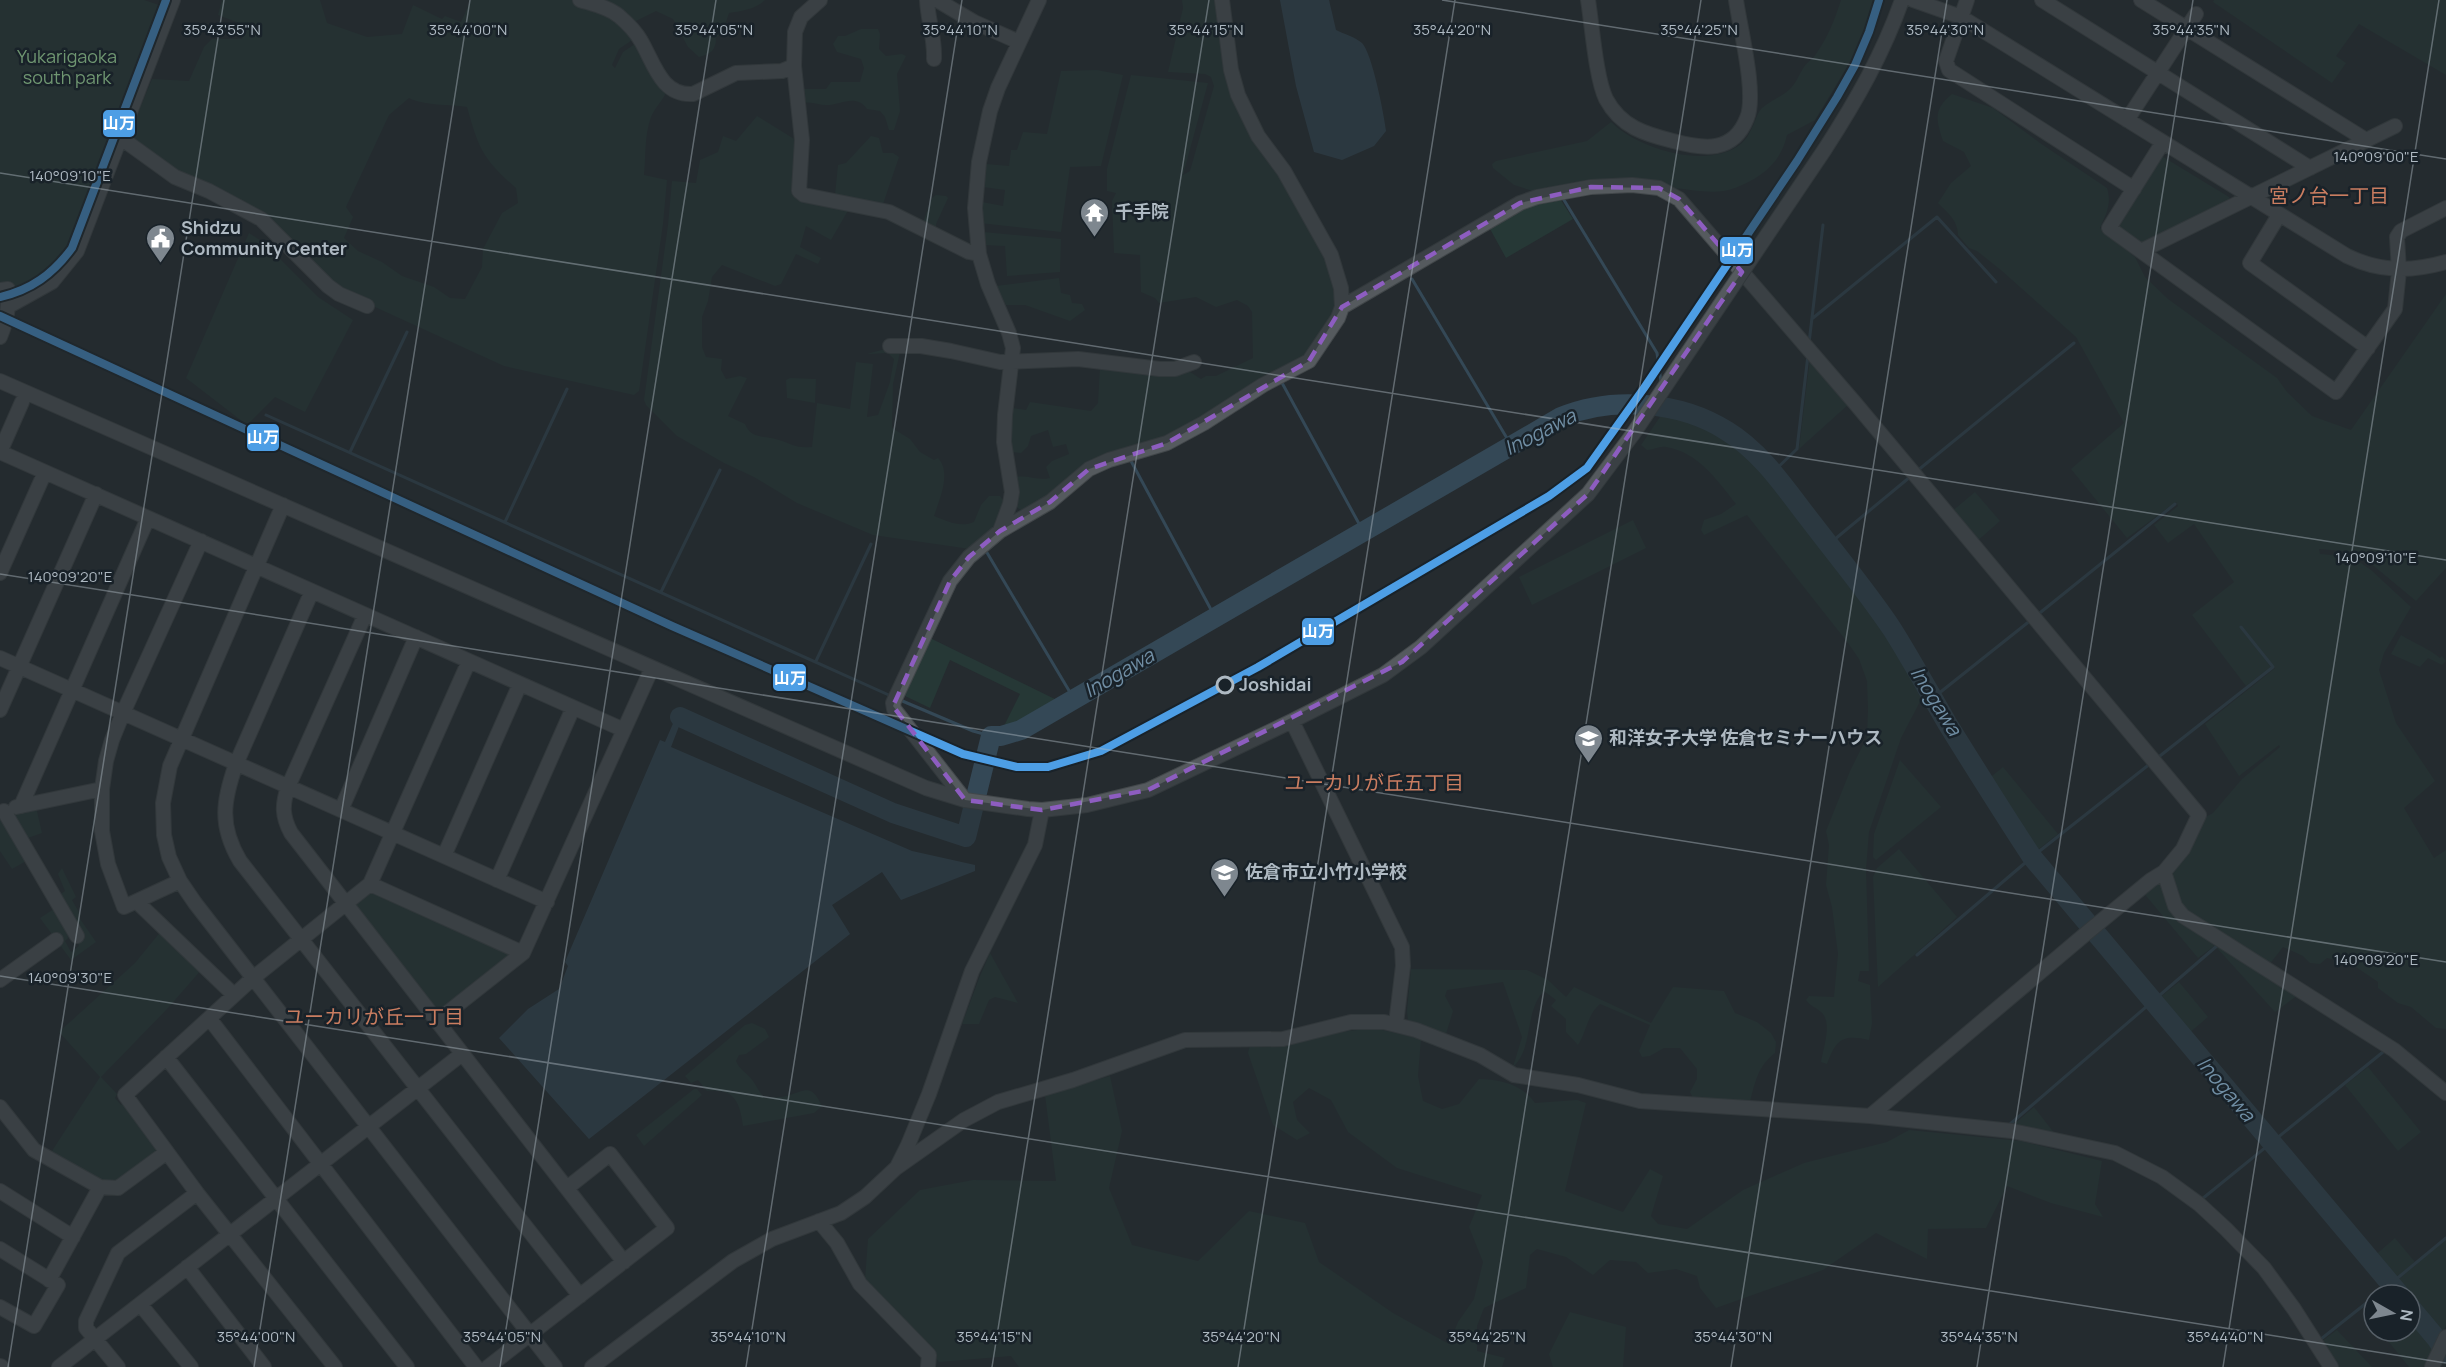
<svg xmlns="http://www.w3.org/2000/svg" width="2446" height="1367" font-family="Manrope,'Noto Sans JP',sans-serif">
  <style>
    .green { fill: #263836; fill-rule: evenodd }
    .water { fill: #344856 }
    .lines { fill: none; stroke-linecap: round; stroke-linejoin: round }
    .stream { stroke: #344856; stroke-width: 3 }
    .river { stroke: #344856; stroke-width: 20 }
    .minor-casing { stroke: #42474a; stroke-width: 16 }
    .minor { stroke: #555a5e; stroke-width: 14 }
    .minor-bridge-casing { stroke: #42474a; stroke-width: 16; stroke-linecap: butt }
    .minor-bridge { stroke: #555a5e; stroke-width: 14 }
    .metro-1-casing { stroke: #192229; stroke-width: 12 }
    .metro-1 { stroke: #4d9ee5; stroke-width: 8 }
    .marked { fill: none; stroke: #8d5dc0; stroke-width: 4.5; stroke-dasharray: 12 8; stroke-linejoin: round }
    .ticks { fill: none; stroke: #aeb9c2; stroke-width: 1.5; stroke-opacity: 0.45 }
    .stop-dot { fill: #192229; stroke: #aeb9c2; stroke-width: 3 }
    .labels { text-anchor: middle; stroke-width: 5; stroke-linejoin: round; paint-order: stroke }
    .park-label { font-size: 18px; fill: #6f9671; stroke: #192229 }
    .poi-label { font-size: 18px; font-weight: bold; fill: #aeb9c2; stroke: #192229; text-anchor: start }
    .stop-label { font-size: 18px; font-weight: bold; fill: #aeb9c2; stroke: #192229; text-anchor: start }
    .neighbourhood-label { font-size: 20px; fill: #ca7d60; stroke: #192229 }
    .water-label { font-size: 20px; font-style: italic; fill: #708ea4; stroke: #192229 }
    .ticks-label { font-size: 15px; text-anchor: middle; fill: #aeb9c2; stroke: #192229; stroke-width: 5; stroke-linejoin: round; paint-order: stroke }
    .line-badge { stroke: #192229; stroke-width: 2 }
    .badge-label { font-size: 16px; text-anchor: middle; font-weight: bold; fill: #fff }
  </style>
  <rect width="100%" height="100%" fill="#252b2f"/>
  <path class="green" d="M0 0H144L159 5 160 13 69 246C54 268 37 281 13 292L0 284Z
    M222 0H320L327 23 367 37 402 34 413 5 442 19 445 16 461 22 471 0H765C756 9 742 11 729 13L723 31 716 38C716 50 711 54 699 57L688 47 673 19 656 11 626 26 635 38 619 49 612 65 615 68 623 52 638 42 668 88C664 100 655 107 651 117 644 137 646 156 644 175L667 180 663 224 639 391 634 395 504 366 340 291 273 226 178 173 128 137 152 79 189 81 204 47 212 39H242L247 26 218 15ZM409 98C424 106 449 104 467 107 479 150 483 159 516 188L518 203 502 213 483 249 482 267 465 299 450 298 434 287 402 276 382 262 358 251 344 238 353 217 346 207 389 115Z
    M1182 0H1218L1233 96 1242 119 1254 139 1281 174 1326 258 1332 276 1335 306 1333 317 1312 352 1165 441 1138 448 1024 512 1015 506 1016 477C1029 475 1038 481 1050 478L1046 467 1052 461 1069 454 1066 444 1053 447 1048 430 1031 436 1028 446 1021 453 1012 452 1009 440 1012 408 1026 410 1030 402 1091 411 1098 403 1100 367 1187 370 1201 379 1206 376H1216L1253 358 1252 312 1248 306 1237 300 1216 307 1196 297 1159 303 1155 298 1141 292 1140 255 1114 253 1112 201 1116 193 1107 191V169L1131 75 1208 83 1183 175 1190 171 1214 86 1211 77 1205 74 1168 72 1183 8Z
    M1841 0H1874L1868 22 1855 54 1815 120 1787 135C1781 163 1761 178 1735 188 1714 196 1693 189 1671 188 1625 187 1579 193 1533 191L1514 185 1493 168 1492 164 1496 161 1587 141 1611 122C1638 149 1709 171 1742 143 1753 133 1755 115 1762 108 1770 101 1781 97 1789 90 1796 84 1799 74 1804 67 1807 62 1813 59 1816 54 1828 37 1835 19 1841 0Z
    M2214 0H2446V75L2359 24 2336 56 2346 63 2332 83 2213 2Z
    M861 29H878L880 34 879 49 886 56 902 54 906 56 897 74 900 111 894 130H889L885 117 880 111 867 109C856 93 841 105 826 105 818 105 812 101 803 103L801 89H826L831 82H860L864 68 861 59 837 52 833 44 838 36H845Z
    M1097 70 1123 75 1101 166 1070 167 1061 232 980 223 982 202 1003 206 1005 190 983 187 986 164 1009 166 1011 150H1017L1023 132 1047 134 1061 71Z
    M1952 94 1993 108 2040 143 2107 188C2112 204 2106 214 2100 228L2135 257 2145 277 2168 299 2277 378 2287 392 2312 416 2351 430 2446 294V568L2416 601 2357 552 2319 549 2320 554 2352 557 2371 570 2411 607 2384 653 2379 670 2396 723 2435 781 2404 808 2434 858 2446 850V1029L2436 1028 2411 1007 2398 1003 2378 988V982L2350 963 2327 958 2320 964 2310 963 2303 956 2283 947 2269 965 2182 908 2172 879 2171 870 2200 820 2213 813 2242 779 2280 747 2279 745 2239 776 2205 724 2275 668 2241 625 2240 627 2271 667 2246 686 2192 615 2234 582 2194 524 2168 543 2154 525 2178 506 2176 502 2127 538 2071 469 2124 423 2076 337 2002 271 1977 251 1969 248 1958 235C1958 221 1948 213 1938 203L1951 183 1971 166 1964 152 1943 141C1936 119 1933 110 1952 94Z
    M757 116 799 142 795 191 850 207 831 240 806 226 800 247 821 258 818 264 796 254 781 284 775 286 722 265 712 277 708 301 702 317V347L706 357 722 359 721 370 726 379 740 376 747 378 728 416 745 424C751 440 766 435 779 440 795 445 794 448 812 447L817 403 850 409 856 362 873 364 867 417 878 415 890 382 894 359 888 353 867 354 885 349 900 352 893 384 892 428 910 439 920 452 934 460 938 458C952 473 939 500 934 516 947 521 960 528 974 522L981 505 989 496H1000L1005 503 997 523 970 549 873 535 797 503 754 477 724 463 677 436 646 405 644 400 668 225 672 181 696 183 700 160 718 152 723 136 736 141Z
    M871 136 879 138 883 153H893L899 157 882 207 835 195 838 165 846 163Z
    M2160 155 2229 197V202L2146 243 2138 242 2119 229 2118 225Z
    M936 195 946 196 948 198 936 224V233L922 225 932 198Z
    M1559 197 1573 219 1506 258 1489 227 1522 207Z
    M983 232 1061 239 1060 272 1007 276 1005 246 984 245Z
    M249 233 263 242 318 297 353 320 305 412 275 397 247 425 186 378Z
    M1059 278 1061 293 1070 295 1072 303 1082 304 1085 310 1070 321 1025 305H1006L996 286Z
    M1810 358 1849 404 1799 449Z
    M790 378 816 379 815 403 787 398 786 380Z
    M1664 411 1724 434 1740 445 1768 473 1888 630 1925 692 1901 738 1869 832 1866 869 1869 971H1860L1858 981 1870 985 1872 1023 1869 1040C1843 1034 1836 1039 1827 1064L1821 1062C1823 1049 1833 1022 1821 1012 1815 1007 1810 1006 1806 1000L1809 996 1834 997 1838 954 1832 907 1826 885 1829 845 1826 831 1850 771 1867 737 1868 709 1867 681 1859 659 1848 643 1747 515 1704 535 1701 530 1704 520 1721 514 1736 504C1717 480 1698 452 1666 447 1659 446 1654 450 1647 450L1641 445Z
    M1975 492 2000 521 1975 543 1950 513Z
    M1633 520 1646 548 1532 605 1519 577Z
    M2401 635C2414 643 2428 648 2440 658L2442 656 2446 661 2442 665 2428 658 2420 667 2391 654Z
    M930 638 1063 703 1021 727 1001 732 1020 694 950 660 930 708 905 696Z
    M1900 760 1941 807 1876 860 1873 857 1874 834Z
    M2003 767 2058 834 2035 852 1987 780Z
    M36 807 42 833 25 839 12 818 14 812Z
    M0 818 3 819 28 860 12 869 0 851Z
    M1899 849 1957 917 1878 987 1873 877 1877 868Z
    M62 868 76 897 72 900 80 914 78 916 96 942 71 960 40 918 57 907 67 929 68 938 65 941 71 952 79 946 58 896 65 891 58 874Z
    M2158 882 2217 944 2198 958 2142 891Z
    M366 890 510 953 511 958 440 1011H435L355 906V900Z
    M162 930 202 969 168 1008 101 1077 117 1094 115 1098 121 1105 124 1102 157 1148 156 1154 117 1183 101 1182 50 1154 100 1077 59 1032 135 963Z
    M2221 945 2298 995 2275 1012 2217 948Z
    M990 953 1018 1003 995 997 989 1000 979 1024H962L980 976Z
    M1411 969 1527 970 1548 980 1566 997 1574 987 1651 1023 1673 987 1724 991 1735 1013 1757 1022 1771 1033 1776 1042 1775 1053C1758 1066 1755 1082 1750 1102L1693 1098 1690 1092 1697 1079V1069L1680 1048H1664L1650 1056 1642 1057 1639 1051 1650 1025 1600 1004C1587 1015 1587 1031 1578 1045L1566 1032V1019L1551 1006 1556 1000 1544 991C1524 1011 1534 1048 1513 1067L1522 1037 1503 982 1447 990 1445 996 1453 1011 1446 1034 1408 1021 1407 1011Z
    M2179 982 2208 1017 2188 1034 2158 999Z
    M752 1023 765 1029 769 1037 746 1054 739 1055 736 1061C741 1072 747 1072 753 1081 757 1087 759 1092 765 1098 773 1097 782 1098 790 1095 807 1089 812 1085 822 1106L814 1113 743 1126C740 1102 734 1088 707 1091L698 1080 691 1083 685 1076 745 1025Z
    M1374 1028 1421 1039 1418 1076 1423 1101 1442 1109 1459 1104 1479 1079C1500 1079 1523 1085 1535 1103L1577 1100 1586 1103 1565 1191 1623 1212 1650 1169 1663 1176 1651 1216 1658 1224 1687 1229 1743 1190 1804 1163 1887 1142 1909 1130 2021 1141 2102 1161 2095 1204 2103 1217 2051 1203 2007 1186 1986 1228 1928 1229 1927 1259 1876 1233 1823 1270 1716 1308 1700 1288 1697 1276 1676 1269 1648 1273 1636 1262 1610 1260 1593 1275 1566 1257 1537 1249 1530 1255 1526 1288 1484 1308 1477 1326V1351L1505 1358 1502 1367H1019L1011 1356 939 1362 901 1315 865 1280 868 1239 920 1190 973 1180 1056 1181 1045 1095 1110 1076 1122 1131 1109 1188 1132 1245 1198 1261 1249 1211 1305 1223 1319 1262 1393 1313 1449 1344 1458 1322 1474 1299 1483 1262 1469 1227 1482 1195 1397 1168 1348 1132 1331 1100 1309 1088 1293 1102 1297 1120 1310 1133 1297 1140 1273 1125 1248 1053 1250 1045H1286L1332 1033Z
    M2368 1067 2421 1132 2398 1151 2345 1085Z
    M694 1089H697L702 1095 644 1146 636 1135Z
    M2034 1107 2055 1134 2012 1126Z
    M2395 1238 2415 1262 2393 1281 2372 1258Z
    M2446 1239V1325L2441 1337 2410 1301V1295H2404L2394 1283Z
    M1570 1312 1626 1327 1623 1367H1553L1549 1354Z
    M2410 1318 2436 1348 2427 1367H2409L2380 1331H2410Z
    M2337 1330 2372 1367H2338L2321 1342Z"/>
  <path class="water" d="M1280 0H1329L1336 30C1344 34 1355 37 1362 43 1372 53 1384 114 1386 131L1374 146 1342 160 1314 152 1296 86Z
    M675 719 681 721 671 747 912 851 975 865V871L901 900 882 872 832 905 850 934 589 1139 499 1038 528 1009 559 989 568 966 565 962 660 740 665 742Z"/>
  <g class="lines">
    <path class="stream" d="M1564 200 1657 353 1661 382
      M1412 279 1511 445
      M1813 318 1937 217 1996 282
      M1809 343 1823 225
      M1281 381 1363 531
      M1664 397 1665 407
      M266 415 891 696
      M350 452 407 332
      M1131 461 1215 617
      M1917 471 2074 343
      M1773 472 1797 449 1808 355
      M505 522 567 389
      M1829 544 1910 477
      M986 551 1074 699
      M661 592 720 470
      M2036 616 2175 504
      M816 661 871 544
      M1933 698 2031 620
      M900 700 973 731 991 736
      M2156 759 2273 667 2241 627
      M1917 955 2032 857 2151 763
      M2009 1125 2218 945
      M2202 1199 2383 1052
      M2377 1295 2446 1238
      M2321 1339 2374 1297"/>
    <path class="river" d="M680 717 893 813 966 837 991 736H1001L1021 730 1561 417C1612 396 1680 401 1727 431 1763 453 1787 491 1813 524 1839 558 1868 593 1892 629 1911 659 1929 692 1947 723 1975 768 2003 813 2032 857L2400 1295
      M2410 1307 2436 1338 2446 1353"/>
    <defs>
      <path id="minor" d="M580 0C593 4 608 7 619 16 626 22 636 32 641 41 654 63 661 96 693 94L736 73 782 71 794 66
        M820 0 801 17 795 32 794 66 802 140 799 191 804 195 889 212 969 252 979 254
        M927 0C928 22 935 37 934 59
        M937 0 974 22 1019 42
        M1588 0C1592 25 1596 79 1606 99 1621 127 1645 134 1673 141 1703 149 1733 154 1747 118 1757 94 1740 28 1736 0
        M1913 0 1961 17 2347 256C2380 272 2411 272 2446 262
        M1967 0 1946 61 1949 70 2134 189
        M2042 0 2310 168
        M2141 0 2366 140
        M2127 120 2196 14
        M121 138 175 177 209 191 261 219 328 286 339 294 367 306
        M2163 142 2109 228 2336 392 2395 309 2399 271 2397 237 2401 231 2446 208
        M1825 149C1856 101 1883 54 1902 0
        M2279 215 2250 263 2368 348
        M2141 251 2395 126
        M0 290 8 289C9 308 7 320 0 337
        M9 306 52 282 77 251 173 0
        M1342 307 1520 203 1537 197 1591 187 1632 185 1659 188 1679 199 1855 403 2199 815 2183 849 2164 872 2151 880 2089 931 1870 1116
        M890 346H921L951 351 1000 362 1078 359 1160 369H1175L1194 362
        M0 381 926 788 965 800 1028 809 1042 810 1087 805 1148 790 1292 721 1383 675 1421 647 1588 494 1633 434
        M22 402 0 452 624 730
        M283 505 170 766 163 803 164 835 169 857 180 881 195 903 555 1367
        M1000 531 1050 502 1089 469 1109 460 1167 443 1204 423 1263 385 1309 361 1338 318 1342 307 1341 288 1331 255 1284 171 1258 136 1238 95 1231 70 1222 0
        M0 573 45 472
        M312 591 236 764C223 801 219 825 240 861L580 1296
        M365 615 288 787C282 805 282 816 291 833L624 1262
        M0 658 547 902
        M0 710 96 494
        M1292 721 1402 947 1403 966 1396 1024
        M965 800 894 709 893 703 950 581 969 557 1000 531 1010 504 1012 492 1004 442 1005 415 1013 348 1009 333 988 284 979 254 975 208 979 162 990 111 998 88 1039 0
        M21 806 148 518
        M16 807 102 789
        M341 810 416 637
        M4 811 77 936
        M444 856 520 684
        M2164 872 2175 906 2183 916 2394 1050 2446 1093
        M497 880 573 708
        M180 881 124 907 108 864 102 831V789L106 761 112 740 123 713 201 541
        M370 884 469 661
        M137 902 234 995
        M0 980 56 940
        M209 1018 476 1367
        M437 1021 523 953 652 668
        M166 1057 407 1367
        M0 1107 34 1150 100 1187 118 1188 167 1152
        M898 1165 908 1145 929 1094 972 971 1035 845 1042 810
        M0 1191 73 1237
        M819 1221 837 1243 860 1284 929 1355 928 1367
        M0 1249 58 1285 34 1326 0 1307
        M187 1267 264 1367
        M49 1280 100 1187
        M140 1304 191 1367
        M0 1366 2 1367
        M59 1367 462 1054
        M118 1367 86 1328V1321L118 1253 197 1193
        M335 1367 197 1193 125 1095 253 978 370 884 523 953
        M488 1367 667 1228 610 1154 567 1188
        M592 1367 733 1261 772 1239 841 1213 865 1197 896 1168 964 1120 998 1102 1073 1080 1185 1040 1283 1039 1351 1022H1384L1416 1030 1480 1055 1514 1075 1578 1085 1640 1101 1870 1116 2012 1131 2115 1153 2162 1177 2199 1204 2226 1229 2264 1268 2294 1309 2331 1367
        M2432 1367 2446 1337"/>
    </defs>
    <use href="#minor" class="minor-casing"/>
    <use href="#minor" class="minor"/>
    <defs>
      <path id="minor-bridge" d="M1633 434 1825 149"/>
    </defs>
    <use href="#minor-bridge" class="minor-bridge-casing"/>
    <use href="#minor-bridge" class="minor-bridge"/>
    <defs>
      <path id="metro-1" d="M0 297C31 290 53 274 72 248L166 0
        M0 316 672 626 963 754 1017 767H1048L1101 751 1258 667 1549 496 1587 468 1644 388 1797 161 1837 97 1855 65 1869 32 1879 0"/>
    </defs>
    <use href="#metro-1" class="metro-1-casing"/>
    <use href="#metro-1" class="metro-1"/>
  </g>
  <path d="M0 0H2446V1367H0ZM1591 187 1659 188 1679 199 1742 272 1588 494 1402 662 1148 790 1042 810 965 800 893 706 950 581 969 557 1000 531 1050 502 1089 469 1167 443 1309 361 1342 307 1520 203Z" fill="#252b2f" fill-opacity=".55" fill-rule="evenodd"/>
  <path class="marked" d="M1591 187 1659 188 1679 199 1742 272 1588 494 1402 662 1148 790 1042 810 965 800 893 706 950 581 969 557 1000 531 1050 502 1089 469 1167 443 1309 361 1342 307 1520 203Z"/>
  <path class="ticks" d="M1442 0 2446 159M0 173 2446 560M0 574 2446 962M0 976 2446 1363M8 1367 224 0M254 1367 470 0M500 1367 716 0M746 1367 962 0M992 1367 1209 0M1238 1367 1455 0M1484 1367 1701 0M1731 1367 1947 0M1977 1367 2193 0M2223 1367 2439 0"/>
  <defs>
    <symbol id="temple-pin" viewBox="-11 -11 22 30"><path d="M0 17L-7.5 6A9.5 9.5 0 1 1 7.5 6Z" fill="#7e878f" stroke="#192229"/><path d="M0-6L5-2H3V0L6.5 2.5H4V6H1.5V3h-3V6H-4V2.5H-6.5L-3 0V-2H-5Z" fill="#fff"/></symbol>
    <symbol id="civic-pin" viewBox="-11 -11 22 30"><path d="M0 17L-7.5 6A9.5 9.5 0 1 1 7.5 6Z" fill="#7e878f" stroke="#192229"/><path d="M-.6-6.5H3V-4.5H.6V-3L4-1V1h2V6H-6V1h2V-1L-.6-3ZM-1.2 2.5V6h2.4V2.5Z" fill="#fff"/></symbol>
    <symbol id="university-pin" viewBox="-11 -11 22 30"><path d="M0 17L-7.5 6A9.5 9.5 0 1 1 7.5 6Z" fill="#7e878f" stroke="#192229"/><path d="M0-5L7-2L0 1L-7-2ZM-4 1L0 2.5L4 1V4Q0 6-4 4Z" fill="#fff"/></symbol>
    <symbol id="school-pin" viewBox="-11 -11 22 30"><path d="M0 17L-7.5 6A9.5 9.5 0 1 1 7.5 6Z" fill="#7e878f" stroke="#192229"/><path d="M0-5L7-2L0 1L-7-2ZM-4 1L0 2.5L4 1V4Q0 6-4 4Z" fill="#fff"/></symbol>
  </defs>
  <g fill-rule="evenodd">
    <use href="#temple-pin" x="1078" y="196" width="33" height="45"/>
    <use href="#civic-pin" x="144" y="222" width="33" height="45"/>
    <use href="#university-pin" x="1572" y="722" width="33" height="45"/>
    <use href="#school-pin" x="1208" y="856" width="33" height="45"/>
  </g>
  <circle class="stop-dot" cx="1225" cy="685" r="8"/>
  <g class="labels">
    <g class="park-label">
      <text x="67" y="63">Yukarigaoka<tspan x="67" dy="21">south park</tspan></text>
    </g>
    <g class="poi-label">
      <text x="1115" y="218">千手院</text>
      <text x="181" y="234">Shidzu<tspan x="181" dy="21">Community Center</tspan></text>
      <text x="1609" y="744">和洋女子大学 佐倉セミナーハウス</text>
      <text x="1245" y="878">佐倉市立小竹小学校</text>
    </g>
    <g class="stop-label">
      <text x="1239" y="691">Joshidai</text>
    </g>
    <g class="neighbourhood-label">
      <text x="2329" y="203">宮ノ台一丁目</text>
      <text x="1374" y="790">ユーカリが丘五丁目</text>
      <text x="374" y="1024">ユーカリが丘一丁目</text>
    </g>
    <g class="water-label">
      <text transform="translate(1540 432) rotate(-27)" y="7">Inogawa</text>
      <text transform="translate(1119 673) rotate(-30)" y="7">Inogawa</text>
      <text transform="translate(1936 701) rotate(58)" y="7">Inogawa</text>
      <text transform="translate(2226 1089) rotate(50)" y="7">Inogawa</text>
    </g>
  </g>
  <g class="ticks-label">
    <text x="222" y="35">35°43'55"N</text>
    <text x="468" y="35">35°44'00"N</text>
    <text x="714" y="35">35°44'05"N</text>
    <text x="960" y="35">35°44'10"N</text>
    <text x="1206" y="35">35°44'15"N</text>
    <text x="1452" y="35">35°44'20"N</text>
    <text x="1699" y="35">35°44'25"N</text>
    <text x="1945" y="35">35°44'30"N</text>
    <text x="2191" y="35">35°44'35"N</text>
    <text x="2376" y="162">140°09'00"E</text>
    <text x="70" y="181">140°09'10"E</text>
    <text x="2376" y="563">140°09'10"E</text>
    <text x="70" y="582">140°09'20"E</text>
    <text x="2376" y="965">140°09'20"E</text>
    <text x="70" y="983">140°09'30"E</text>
    <text x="256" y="1342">35°44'00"N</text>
    <text x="502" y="1342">35°44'05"N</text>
    <text x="748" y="1342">35°44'10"N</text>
    <text x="994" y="1342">35°44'15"N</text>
    <text x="1241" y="1342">35°44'20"N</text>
    <text x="1487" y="1342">35°44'25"N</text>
    <text x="1733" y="1342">35°44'30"N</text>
    <text x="1979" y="1342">35°44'35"N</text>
    <text x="2225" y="1342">35°44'40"N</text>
  </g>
  <g class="line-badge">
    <rect x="102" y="109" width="34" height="29" rx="6" fill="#4d9ee5"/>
    <rect x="1719" y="236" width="35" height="29" rx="6" fill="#4d9ee5"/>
    <rect x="246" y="423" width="34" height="29" rx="6" fill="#4d9ee5"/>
    <rect x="1301" y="617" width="34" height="29" rx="6" fill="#4d9ee5"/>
    <rect x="772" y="663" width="35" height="29" rx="6" fill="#4d9ee5"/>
  </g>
  <g class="badge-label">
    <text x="119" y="129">山万</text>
    <text x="1737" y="256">山万</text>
    <text x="263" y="443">山万</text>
    <text x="1318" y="637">山万</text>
    <text x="790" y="684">山万</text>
  </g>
  <g transform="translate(2392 1313) rotate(99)"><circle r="28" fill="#192229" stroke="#555e66" stroke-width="1.5"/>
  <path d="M0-4.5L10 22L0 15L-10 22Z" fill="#7e878f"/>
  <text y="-9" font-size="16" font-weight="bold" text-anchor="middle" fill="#aeb9c2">N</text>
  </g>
</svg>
